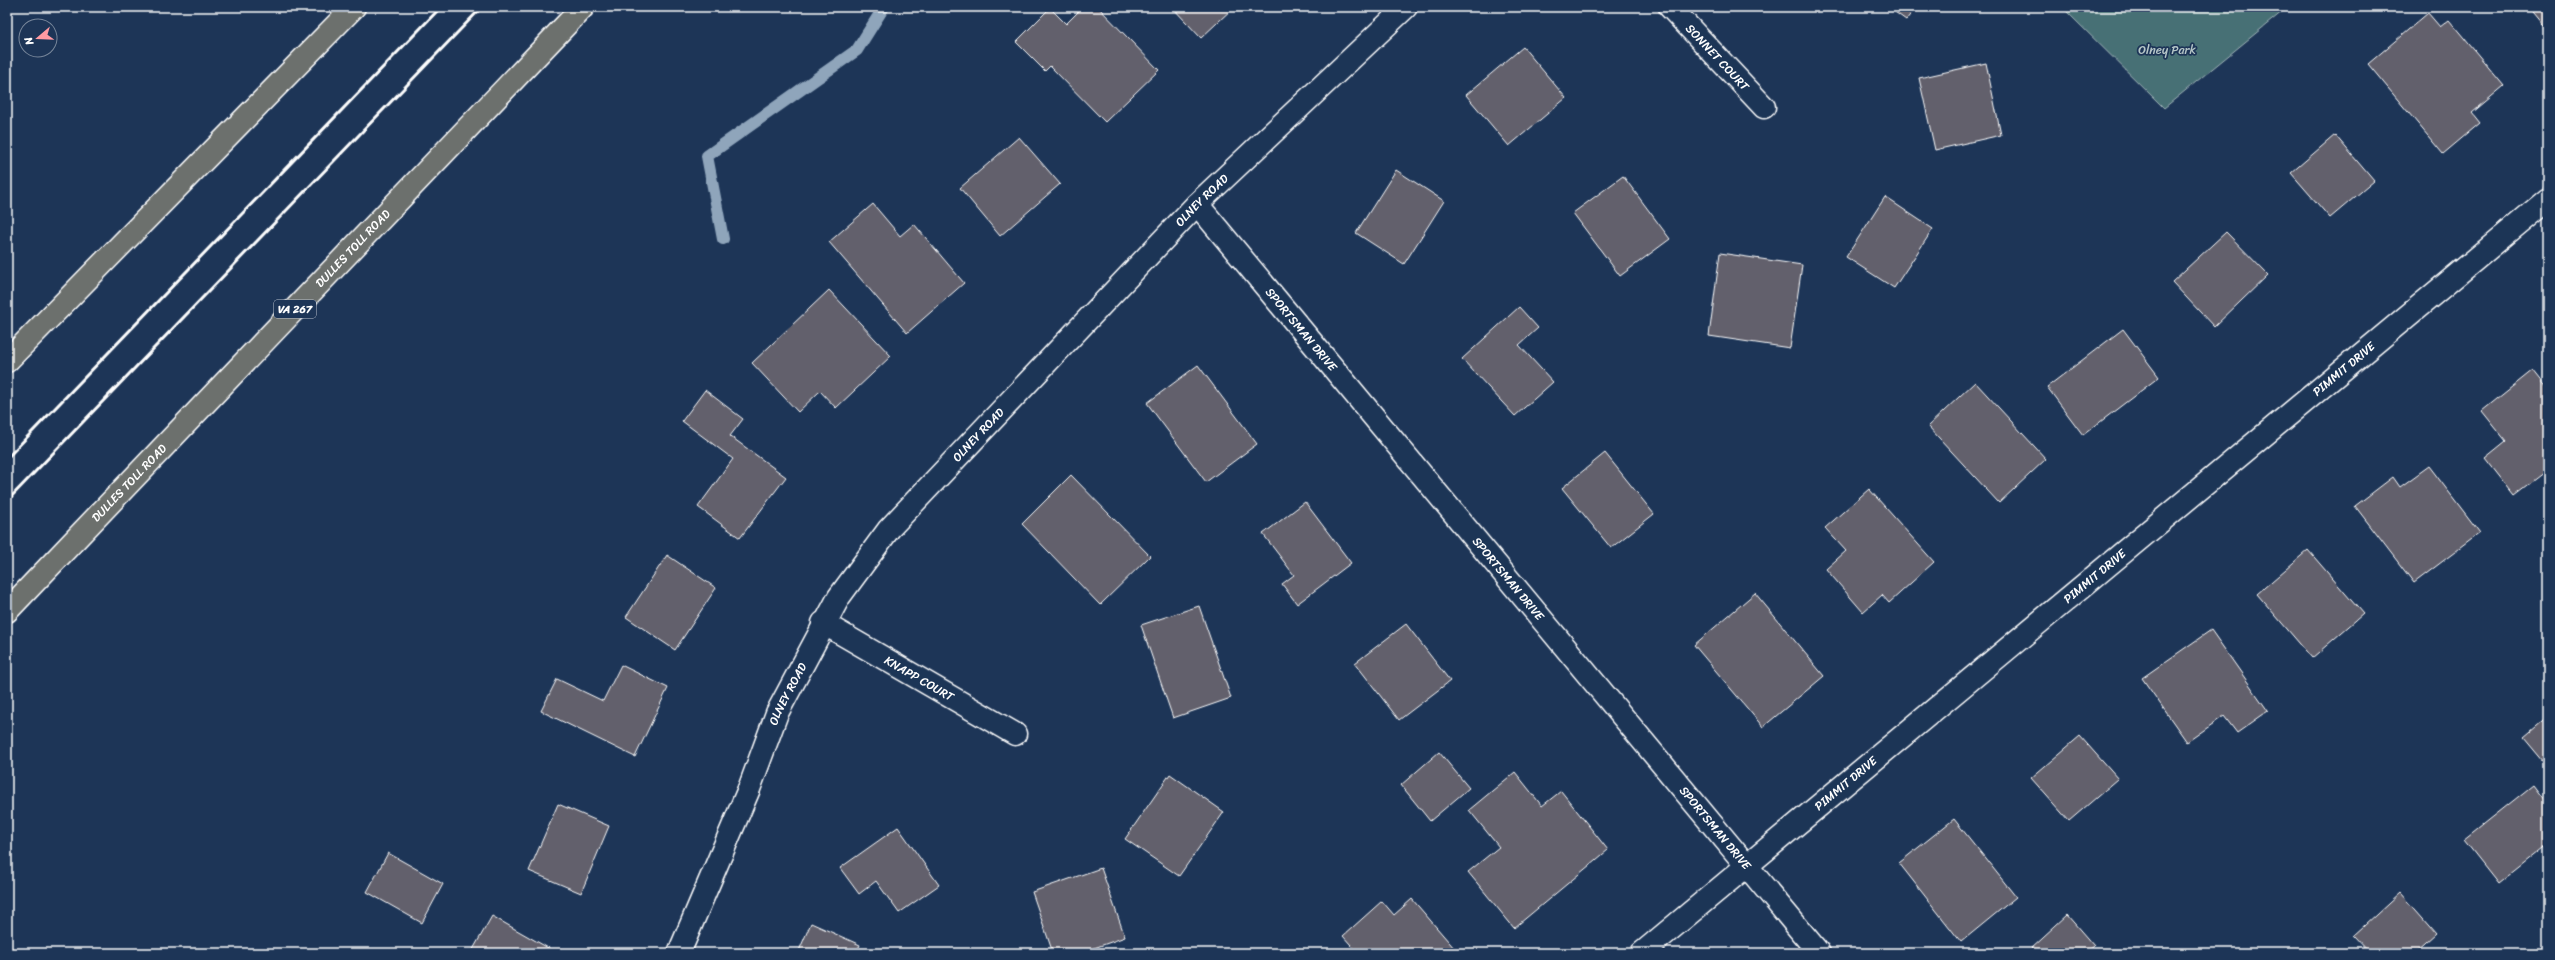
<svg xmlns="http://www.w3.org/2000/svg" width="2555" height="960" font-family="Sriracha,sans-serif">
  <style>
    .green { fill: #476f74; stroke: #a3b7ba }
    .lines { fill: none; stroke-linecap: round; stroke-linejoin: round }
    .stream { stroke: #8fa5bb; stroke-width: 12 }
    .building { fill: #62606c; stroke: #fff }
    .minor-casing { stroke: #fff; stroke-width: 25 }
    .motorway-casing { stroke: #fff; stroke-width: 25 }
    .minor { stroke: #1d3557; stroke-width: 22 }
    .motorway { stroke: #6c706d; stroke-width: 22 }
    .rail { stroke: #fff; stroke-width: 3 }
    .labels { text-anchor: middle; stroke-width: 3.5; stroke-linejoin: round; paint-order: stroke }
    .shield { fill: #1d3557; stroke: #bbc2cd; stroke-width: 1 }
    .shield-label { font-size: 11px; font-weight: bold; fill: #fff }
    .park-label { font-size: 12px; fill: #b5c5c7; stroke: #1d3557 }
    .street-label { font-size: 12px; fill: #fff; stroke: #1d3557 }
  </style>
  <rect width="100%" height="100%" fill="#1d3557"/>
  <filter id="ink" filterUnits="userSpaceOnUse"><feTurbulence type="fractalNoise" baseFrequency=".025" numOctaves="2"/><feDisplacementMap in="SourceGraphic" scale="8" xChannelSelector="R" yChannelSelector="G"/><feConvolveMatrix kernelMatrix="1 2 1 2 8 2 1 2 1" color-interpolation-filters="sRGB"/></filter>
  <g filter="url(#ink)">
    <path class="green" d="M2062 7H2288L2164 108Z"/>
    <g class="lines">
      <path class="stream" d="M723 239 707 156 857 50 884 7"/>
    </g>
    <path class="building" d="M1083 7H1098L1159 70 1105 122 1050 66 1045 71 1016 42 1050 8 1066 24Z
      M1172 7H1234L1201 38Z
      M1888 7H1916L1906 20Z
      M2529 7H2548V30Z
      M2428 13 2440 27 2449 20 2504 86 2472 113 2480 123 2443 154 2368 64Z
      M1523 47 1566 98 1509 146 1466 95Z
      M1986 63 2001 135 1935 150 1919 78Z
      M2335 135 2374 181 2330 218 2291 173Z
      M1019 137 1060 184 1000 236 960 188Z
      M1396 170 1444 201 1404 264 1356 233Z
      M1623 176 1670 239 1620 276 1573 213Z
      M1885 197 1933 229 1894 288 1846 257Z
      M873 204 900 236 914 224 964 283 907 333 829 242Z
      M2226 232 2268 275 2214 327 2172 282Z
      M1720 253 1802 265 1790 348 1709 336Z
      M829 290 891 356 836 408 820 391 798 412 752 363Z
      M1519 307 1538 328 1519 345 1553 382 1515 416 1462 359Z
      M2123 329 2159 377 2083 435 2047 387Z
      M1198 365 1257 444 1206 482 1147 403Z
      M2533 370 2548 389V469L2514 495 2485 458 2506 441 2482 411Z
      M1975 382 2046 459 1999 503 1928 426Z
      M705 390 743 419 730 436 786 477 740 538 698 507 733 459 682 421Z
      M1605 453 1654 514 1611 548 1562 488Z
      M2429 466 2480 533 2414 583 2355 506 2393 477 2400 487Z
      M1071 475 1150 556 1100 605 1022 524Z
      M1869 489 1934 562 1889 603 1882 595 1863 612 1826 569 1846 551 1825 528Z
      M1305 502 1351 563 1297 604 1282 584 1294 575 1263 534Z
      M2308 550 2363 614 2312 658 2257 594Z
      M667 555 716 588 675 650 626 617Z
      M1755 593 1824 676 1763 727 1694 645Z
      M1199 606 1231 698 1173 718 1141 625Z
      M1406 624 1450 681 1399 720 1355 663Z
      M2211 630 2268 711 2237 733 2224 716 2187 742 2142 678Z
      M621 665 668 688 635 757 541 711 557 679 603 701Z
      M2548 716V767L2523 737Z
      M2080 736 2118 779 2069 821 2031 778Z
      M1439 752 1469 788 1430 821 1401 785Z
      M1515 772 1542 806 1561 791 1608 850 1514 928 1468 872 1499 847 1469 810Z
      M1170 774 1224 812 1179 876 1125 839Z
      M2533 785 2548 805V843L2498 883 2464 840Z
      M558 804 609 826 581 893 529 871Z
      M1954 819 2016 897 1961 942 1899 863Z
      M898 827 939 885 899 913 876 881 859 894 840 868Z
      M388 853 443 884 422 923 367 892Z
      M1101 868 1125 937 1080 953H1053L1032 892Z
      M2400 893 2436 934 2415 953H2369L2353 936Z
      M1412 899 1455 949 1451 953H1358L1343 936 1382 901 1394 915Z
      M2067 915 2094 946 2086 953H2035L2031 948Z
      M492 916 550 949 548 953H471Z
      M811 923 860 945 856 953H798Z"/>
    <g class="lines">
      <defs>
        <g id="minor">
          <path id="s1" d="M1670 7 1764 107"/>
          <path id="s2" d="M1197 204 1819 953"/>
          <path id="s3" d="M823 623 1015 734"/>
          <path id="s4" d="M679 953 749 789 777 713 839 597 889 529 1197 204 1406 7"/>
          <path id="s5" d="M1642 953 2548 199"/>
        </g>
        <g id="motorway">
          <path d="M7 361 354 7"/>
          <path id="s6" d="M7 611 583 7"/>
        </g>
      </defs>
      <use href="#minor" class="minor-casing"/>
      <use href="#motorway" class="motorway-casing"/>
      <use href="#minor" class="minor"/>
      <use href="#motorway" class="motorway"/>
      <path class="rail" d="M7 458 441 7
        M7 501 482 7"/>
    </g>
  </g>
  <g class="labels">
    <rect class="shield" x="274" y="300" width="42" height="18" rx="3"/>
    <g class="shield-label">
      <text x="295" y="313">VA 267</text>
    </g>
    <g class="park-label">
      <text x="2167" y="54">Olney Park</text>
    </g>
    <g class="street-label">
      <text dy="4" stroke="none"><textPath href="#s1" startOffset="69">SONNET COURT</textPath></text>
      <text dy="4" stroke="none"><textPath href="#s4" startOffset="929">OLNEY ROAD</textPath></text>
      <text dy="4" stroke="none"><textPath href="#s6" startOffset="501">DULLES TOLL ROAD</textPath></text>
      <text dy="4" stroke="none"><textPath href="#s2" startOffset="163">SPORTSMAN DRIVE</textPath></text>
      <text dy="4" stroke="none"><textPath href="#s5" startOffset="913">PIMMIT DRIVE</textPath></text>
      <text dy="4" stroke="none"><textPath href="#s4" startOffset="605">OLNEY ROAD</textPath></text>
      <text dy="4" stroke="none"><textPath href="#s6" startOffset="177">DULLES TOLL ROAD</textPath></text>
      <text dy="4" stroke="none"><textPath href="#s5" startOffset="589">PIMMIT DRIVE</textPath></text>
      <text dy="4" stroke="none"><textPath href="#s2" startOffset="487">SPORTSMAN DRIVE</textPath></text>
      <text dy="4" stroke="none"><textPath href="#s3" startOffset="111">KNAPP COURT</textPath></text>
      <text dy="4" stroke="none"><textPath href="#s4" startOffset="281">OLNEY ROAD</textPath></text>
      <text dy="4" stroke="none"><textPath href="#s5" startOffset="265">PIMMIT DRIVE</textPath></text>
      <text dy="4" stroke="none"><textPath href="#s2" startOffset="811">SPORTSMAN DRIVE</textPath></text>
    </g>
  </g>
  <rect width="2555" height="960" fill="none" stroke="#1d3557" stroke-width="24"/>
  <rect x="12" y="12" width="2531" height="936" fill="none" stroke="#fff" stroke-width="1.5" filter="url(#ink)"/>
  <g transform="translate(38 38) rotate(251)"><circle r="19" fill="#1d3557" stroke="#77869a"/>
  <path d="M0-3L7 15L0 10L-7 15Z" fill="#ff9aa2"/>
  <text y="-6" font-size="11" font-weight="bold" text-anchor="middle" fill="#ffffff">N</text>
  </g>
</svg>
